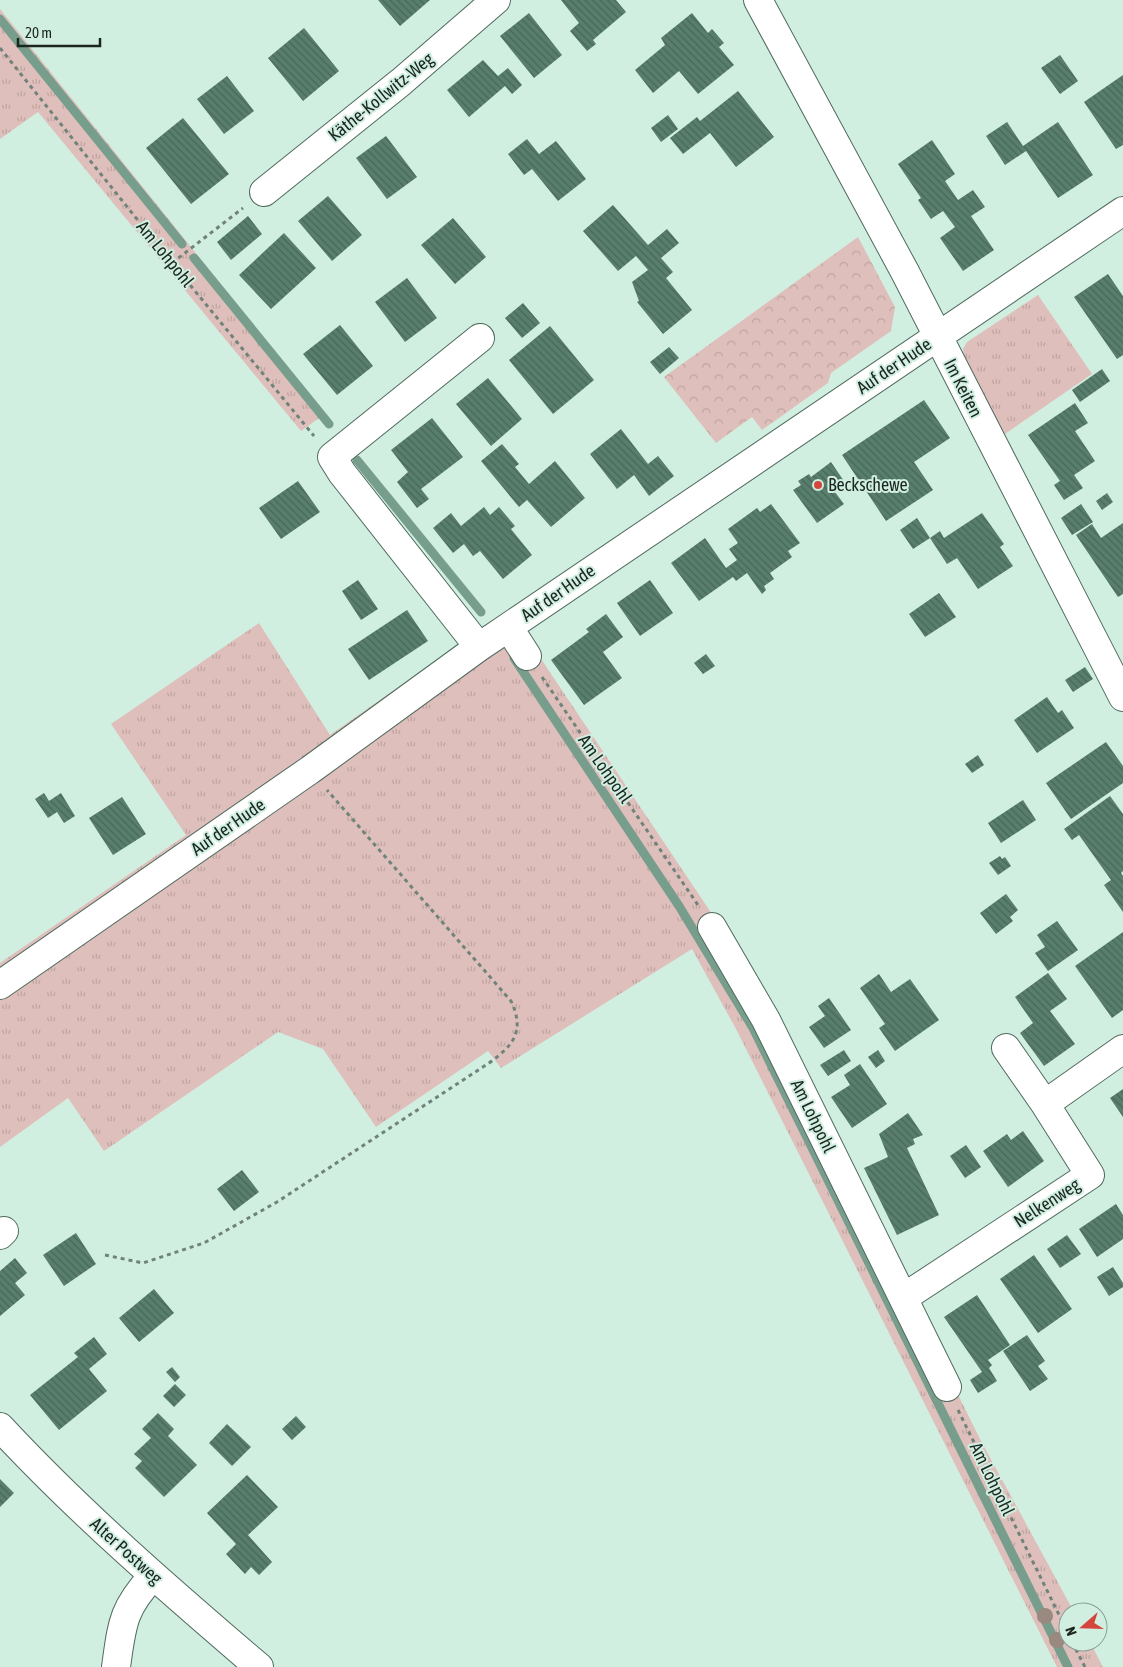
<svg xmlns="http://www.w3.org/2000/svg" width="1123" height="1667" font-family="'Asap Condensed',sans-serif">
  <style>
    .grass { fill: url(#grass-tufts) }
    .forest { fill: url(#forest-crowns) }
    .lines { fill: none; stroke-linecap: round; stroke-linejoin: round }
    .stream { stroke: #779e8c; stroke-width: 9 }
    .building { fill: url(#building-back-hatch) }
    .minor-casing { stroke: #506a5e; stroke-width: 30 }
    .path { stroke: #70837a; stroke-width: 3; stroke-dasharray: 4 4; stroke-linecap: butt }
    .minor { stroke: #fff; stroke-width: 28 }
    .tree { fill: #99897f }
    .poi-dot { fill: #d4463c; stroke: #d1efe1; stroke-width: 2 }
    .labels { text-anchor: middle; stroke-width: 4; stroke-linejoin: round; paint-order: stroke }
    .street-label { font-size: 18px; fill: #1b2621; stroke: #d1efe1 }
    .poi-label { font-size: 18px; fill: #1b2621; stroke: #d1efe1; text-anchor: start }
  </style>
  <defs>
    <pattern id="grass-tufts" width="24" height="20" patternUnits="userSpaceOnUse" patternTransform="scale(1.25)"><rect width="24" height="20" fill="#dfbfbb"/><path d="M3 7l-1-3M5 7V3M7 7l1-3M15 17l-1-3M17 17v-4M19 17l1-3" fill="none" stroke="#bfa4a0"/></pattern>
    <pattern id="forest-crowns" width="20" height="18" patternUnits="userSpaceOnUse" patternTransform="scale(1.25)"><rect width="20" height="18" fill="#dfbfbb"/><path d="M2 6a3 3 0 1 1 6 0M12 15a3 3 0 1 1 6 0" fill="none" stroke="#bfa4a0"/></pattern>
    <pattern id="building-back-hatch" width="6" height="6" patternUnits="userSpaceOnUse" patternTransform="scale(1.25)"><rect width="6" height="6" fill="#587e6d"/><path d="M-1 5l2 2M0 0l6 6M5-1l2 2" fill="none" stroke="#486759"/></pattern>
  </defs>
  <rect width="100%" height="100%" fill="#d1efe1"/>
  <path class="grass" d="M0 9 325 414 301 431 38 112 0 139Z
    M1038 295 1092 374 1002 436 964 360 963 349 967 342Z
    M505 612 529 641 718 923 774 1025 981 1441 1074 1612H1068V1642H1090L1103 1667H1057L736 1029 692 949 501 1068 488 1051 376 1127 323 1049 278 1032 104 1151 68 1098 0 1147V963L186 835 111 724 259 623 330 735Z"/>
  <path class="forest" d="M858 237 895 307 891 331 831 373 828 383 762 430 752 417 716 443 664 377Z"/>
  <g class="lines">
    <path class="stream" d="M0 19 182 244
      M194 258 329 424
      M357 460 481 612
      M514 658 679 906 753 1028 1068 1667"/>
  </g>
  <path class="building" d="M378 0H430L400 26Z
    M561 0H616L626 12 593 40 596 44 587 51 570 31 579 23Z
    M529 13 562 55 534 78 500 36Z
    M692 13 708 33 712 29 724 43 719 47 734 65 698 94 679 71 653 93 635 70 665 45 661 38Z
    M304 28 339 71 303 101 268 58Z
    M1060 55 1078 81 1060 94 1041 68Z
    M483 60 498 76 508 68 522 85 512 94 505 86 469 117 447 90Z
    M1123 75V145L1116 149 1084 102Z
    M227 76 254 111 224 134 197 99Z
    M738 91 774 137 736 167 710 133 683 154 670 138 697 117 700 121Z
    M668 115 678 129 661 142 651 128Z
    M183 118 229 174 191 204 146 148Z
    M1007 122 1023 146 1058 122 1093 175 1058 198 1026 151 1005 165 986 136Z
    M386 136 417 177 387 199 356 158Z
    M527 139 539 154 556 141 586 179 558 201 532 169 524 175 508 154Z
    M932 140 955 174 945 181 958 200 973 190 985 207 971 216 994 250 963 271 940 238 955 227 943 211 931 219 918 200 921 198 898 164Z
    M328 196 362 235 332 261 298 221Z
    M613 205 648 245 667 229 679 243 661 258 673 272 666 278 692 310 663 334 637 302 639 301 632 282 648 270 636 256 618 271 583 231Z
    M248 216 262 234 231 260 217 242Z
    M453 218 486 257 455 284 421 245Z
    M284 233 316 268 271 309 239 275Z
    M1108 274 1123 296V355L1117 359 1074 297Z
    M407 278 437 318 405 342 375 302Z
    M523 303 540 323 522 338 505 318Z
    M340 325 373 366 337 395 303 354Z
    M550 326 594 380 553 414 509 360Z
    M669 347 679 358 660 374 650 362Z
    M1102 369 1110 381 1080 402 1072 390Z
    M488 378 522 419 491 446 456 404Z
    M924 400 950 438 914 462 933 490 886 521 842 455Z
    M1075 403 1088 423 1075 431 1095 461 1074 475 1083 488 1064 500 1054 485 1060 481 1028 435Z
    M432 418 463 457 421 489 429 499 417 508 397 482 408 472 391 450Z
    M621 429 648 464 658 456 674 476 649 496 634 475 617 489 590 454Z
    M502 444 519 464 515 467 529 484 555 461 585 498 551 527 527 500 519 507 481 461Z
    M831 462 846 484 835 492 844 504 817 523 793 490 801 485 798 481 809 474 811 477Z
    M298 481 320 512 281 539 259 508Z
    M1107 493 1113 502 1102 510 1096 501Z
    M771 504 800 543 788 551 792 557 770 573 774 579 764 586 766 590 762 594 747 573 736 581 733 577 699 601 671 563 705 538 726 568 737 560 729 549 738 543 728 529 757 508 760 512Z
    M1081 504 1093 522 1072 535 1061 518Z
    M484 507 490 515 499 507 515 526 511 529 532 555 503 579 480 551 473 556 464 544 453 553 433 528 451 513 461 526Z
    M982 513 1004 544 1000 547 1013 566 978 589 957 558 947 564 930 538 940 531 944 538Z
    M917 518 930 538 913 549 900 530Z
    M1123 523V594L1118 597 1076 535 1092 524 1101 538Z
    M358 580 378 609 361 620 342 591Z
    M650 580 673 613 640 636 617 603Z
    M939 593 956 617 925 637 909 614Z
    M407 610 428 641 369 680 348 649Z
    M606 614 623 637 603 652 622 678 584 705 551 660 589 632 586 629Z
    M706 654 715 666 703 674 694 663Z
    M1085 667 1093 679 1073 692 1065 680Z
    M1047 697 1058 713 1062 710 1074 728 1037 753 1014 720Z
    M1106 742 1123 766V783L1071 819 1046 783Z
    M978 755 984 765 972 773 965 764Z
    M44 793 49 801 61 793 75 816 64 823 57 812 48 818 35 799Z
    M1110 796 1123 814V871L1121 873 1123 876V912L1104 885 1111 880 1079 835 1072 840 1064 829Z
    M122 797 146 834 113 855 89 818Z
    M1023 800 1036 820 1001 843 988 823Z
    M1000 856 1002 859 1005 857 1011 866 998 875 989 863Z
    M1006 894 1018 910 1010 917 1013 921 996 934 980 913Z
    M1057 921 1078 950 1048 971 1035 953 1045 947 1037 935Z
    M1123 932V1010L1112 1018 1075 966Z
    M1048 973 1067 999 1050 1011 1075 1044 1044 1066 1020 1033 1033 1023 1015 997Z
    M879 974 891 992 910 979 939 1020 895 1051 879 1028 885 1024 860 988Z
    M829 998 851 1030 824 1048 809 1027 825 1016 818 1006Z
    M844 1050 851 1061 828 1076 820 1065Z
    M878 1050 885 1061 876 1068 868 1057Z
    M860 1064 887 1104 852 1128 831 1097 850 1085 844 1075Z
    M1123 1089V1117L1110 1098Z
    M908 1113 923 1135 913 1139 915 1144 907 1148 939 1215 897 1235 864 1168 888 1157 879 1134Z
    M1023 1131 1044 1161 1008 1187 983 1151 1007 1134 1011 1140Z
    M966 1145 981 1167 965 1178 950 1156Z
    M242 1170 259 1192 234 1211 217 1189Z
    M1116 1204 1123 1215V1239L1097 1257 1079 1229Z
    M76 1233 96 1264 64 1286 43 1255Z
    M1067 1235 1081 1254 1060 1268 1047 1249Z
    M1034 1255 1072 1309 1038 1333 1000 1279Z
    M15 1258 27 1273 15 1283 25 1295 0 1316V1271Z
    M1113 1267 1123 1283V1287L1109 1296 1097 1277Z
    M154 1289 174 1313 139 1342 119 1318Z
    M977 1295 1010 1345 988 1360 992 1365 989 1368 997 1381 978 1393 970 1380 982 1372 944 1317Z
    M1027 1335 1045 1361 1038 1366 1048 1379 1030 1391 1003 1351Z
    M94 1337 107 1354 89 1369 107 1391 59 1430 30 1395 78 1357 74 1353Z
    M172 1367 180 1377 175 1382 166 1372Z
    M175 1384 186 1395 174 1407 163 1396Z
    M158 1413 174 1429 168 1436 197 1465 164 1497 135 1468 142 1461 134 1454 151 1438 142 1429Z
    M296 1416 306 1427 292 1440 282 1429Z
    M227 1424 251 1447 232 1466 209 1443Z
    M247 1475 278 1507 248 1535 272 1562 259 1575 251 1567 245 1574 226 1554 236 1544 207 1513Z
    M0 1479 14 1493 0 1507Z"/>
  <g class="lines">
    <defs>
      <path id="minor" d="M758 0 905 272 1123 697
        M264 192 401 82 496 0
        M509 628 527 656
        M479 647 342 473 332 457 480 338
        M712 927 766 1020 947 1387
        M0 985 310 770 479 647 1123 211
        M1006 1048 1045 1104
        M0 1235 4 1231
        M903 1298 1090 1175 1045 1104 1123 1049
        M0 1427C81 1514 169 1590 259 1667
        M116 1667C122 1625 122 1609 153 1576"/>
    </defs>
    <use href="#minor" class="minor-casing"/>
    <path class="path" d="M0 48 172 263 314 436
      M172 263 243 208
      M542 677 698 905
      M105 1255 143 1263 204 1243 277 1202 489 1063C514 1045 525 1031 511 1001L327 790
      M958 1410 1068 1633
      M1072 1642 1085 1667"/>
    <use href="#minor" class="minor"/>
  </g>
  <g class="tree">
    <circle cx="1045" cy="1616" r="8"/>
    <circle cx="1057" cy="1640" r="8"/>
  </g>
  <circle class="poi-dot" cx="818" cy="485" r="5"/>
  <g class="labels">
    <g class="street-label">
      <text transform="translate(381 97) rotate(-39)" y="6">Käthe-Kollwitz-Weg</text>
      <text transform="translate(165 254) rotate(51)" y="6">Am Lohpohl</text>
      <text transform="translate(894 366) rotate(-34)" y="6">Auf der Hude</text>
      <text transform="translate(963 388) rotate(63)" y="6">Im Keiten</text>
      <text transform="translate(558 593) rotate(-35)" y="6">Auf der Hude</text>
      <text transform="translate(605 769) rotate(55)" y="6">Am Lohpohl</text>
      <text transform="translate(228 827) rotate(-35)" y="6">Auf der Hude</text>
      <text transform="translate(813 1116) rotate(64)" y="6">Am Lohpohl</text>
      <text transform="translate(1047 1203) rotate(-33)" y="6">Nelkenweg</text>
      <text transform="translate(992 1479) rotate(64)" y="6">Am Lohpohl</text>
      <text transform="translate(126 1551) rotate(42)" y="6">Alter Postweg</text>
    </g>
    <g class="poi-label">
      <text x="828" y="491">Beckschewe</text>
    </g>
  </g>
  <g transform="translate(1083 1627) rotate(250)"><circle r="24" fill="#d1efe1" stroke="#889f94"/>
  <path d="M0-4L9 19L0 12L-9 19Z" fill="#d4463c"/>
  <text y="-8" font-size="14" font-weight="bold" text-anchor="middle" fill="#1b2621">N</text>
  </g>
  <path d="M18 38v8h82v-8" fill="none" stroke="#1b2621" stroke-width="2.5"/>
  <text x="25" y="38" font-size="15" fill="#1b2621" stroke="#d1efe1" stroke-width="4" paint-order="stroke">20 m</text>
</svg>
